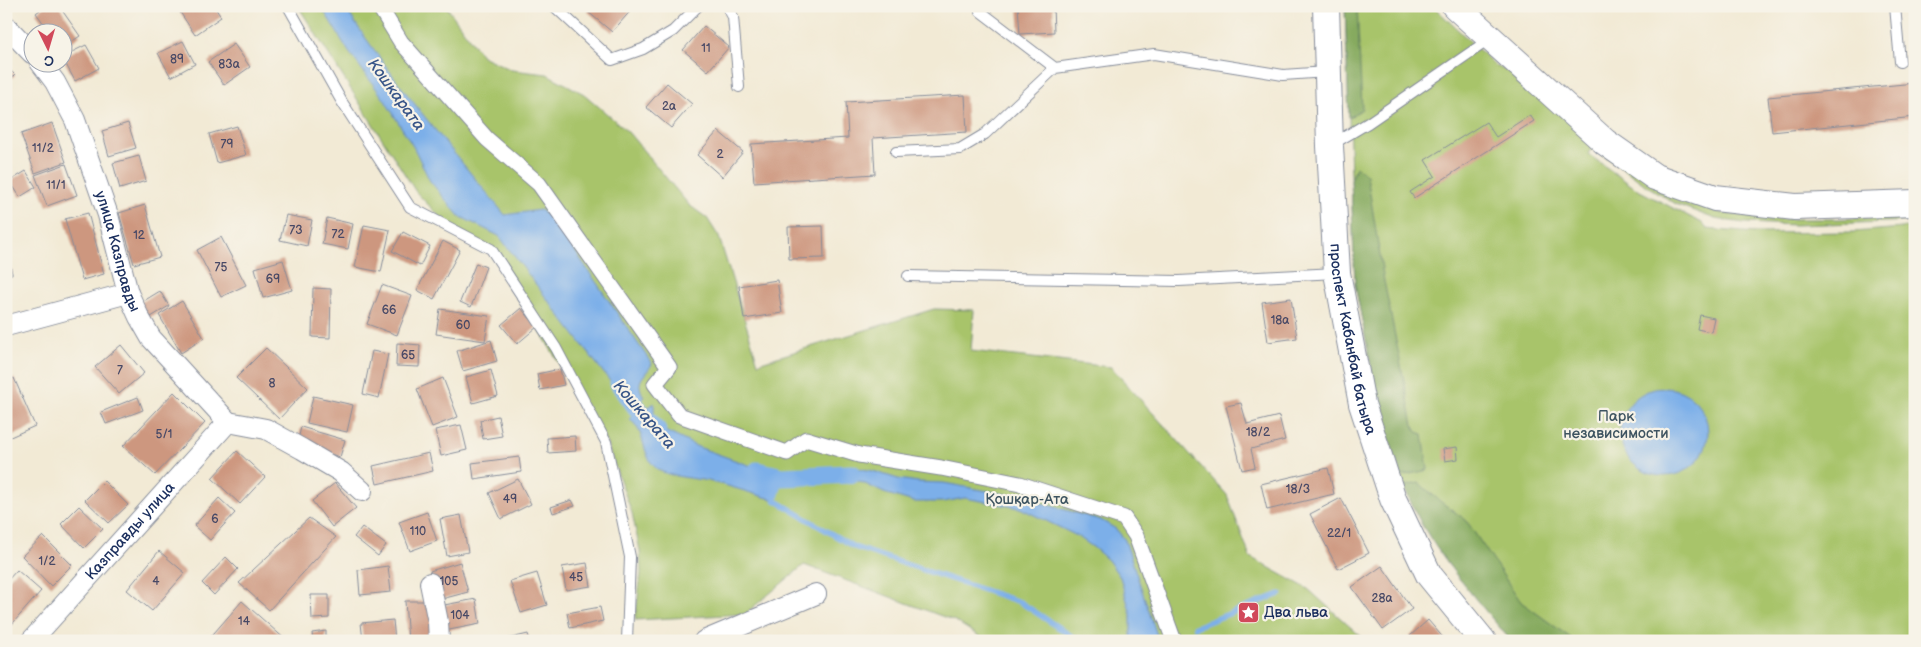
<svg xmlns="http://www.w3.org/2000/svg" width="1921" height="647" font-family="'Balsamiq Sans',sans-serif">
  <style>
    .green { fill: #a8c46b; stroke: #627a64 }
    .forest { fill: #86aa5f; stroke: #506c5e }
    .water { fill: #7cafe9; stroke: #4c6fa4 }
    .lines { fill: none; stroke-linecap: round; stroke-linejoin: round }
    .stream { stroke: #7cafe9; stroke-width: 5.5 }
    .canal { stroke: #7cafe9; stroke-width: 19 }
    .building { fill: #cd977f }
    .service-casing { stroke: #868c9a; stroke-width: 12 }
    .pedestrian-casing { stroke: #868c9a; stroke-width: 17 }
    .minor-casing { stroke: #868c9a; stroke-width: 22 }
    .tertiary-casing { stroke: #868c9a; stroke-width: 28 }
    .service { stroke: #fff; stroke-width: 10 }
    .pedestrian { stroke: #fff; stroke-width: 15 }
    .minor { stroke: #fff; stroke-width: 20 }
    .tertiary { stroke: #fff; stroke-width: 26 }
    .labels { text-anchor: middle; stroke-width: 4.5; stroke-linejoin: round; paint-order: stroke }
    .number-label { font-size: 12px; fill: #484966 }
    .street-label { font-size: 15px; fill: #1b2f5e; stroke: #f7f3e8 }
    .park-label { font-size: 15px; fill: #3e5461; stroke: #f7f3e8 }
    .poi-label { font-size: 15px; fill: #1b2f5e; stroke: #f7f3e8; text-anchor: start }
    .water-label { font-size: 16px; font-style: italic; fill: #385588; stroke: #f7f3e8 }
  </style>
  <rect width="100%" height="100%" fill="#f7f3e8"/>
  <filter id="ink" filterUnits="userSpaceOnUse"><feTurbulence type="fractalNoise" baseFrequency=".02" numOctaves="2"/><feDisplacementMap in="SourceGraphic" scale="10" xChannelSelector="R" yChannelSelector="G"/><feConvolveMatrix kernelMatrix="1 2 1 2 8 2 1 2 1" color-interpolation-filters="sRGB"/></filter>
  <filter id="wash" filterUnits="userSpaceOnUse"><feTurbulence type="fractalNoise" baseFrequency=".0096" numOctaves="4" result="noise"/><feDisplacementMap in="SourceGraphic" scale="20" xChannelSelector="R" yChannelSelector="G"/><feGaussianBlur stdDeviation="1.12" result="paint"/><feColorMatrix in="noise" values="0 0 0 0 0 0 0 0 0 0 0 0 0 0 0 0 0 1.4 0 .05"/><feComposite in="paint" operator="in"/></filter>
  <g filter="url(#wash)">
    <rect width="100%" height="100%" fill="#f2ead5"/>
    <path class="green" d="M298 6H446L482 56 512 70 547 74 584 94 628 132 689 205 707 218 719 237 758 363 934 309 974 310 971 351 1111 367 1227 495 1250 557 1308 589 1366 641H987L955 621 804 565 745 614 635 620 641 573 640 551 632 513 606 442 491 249 445 222 416 192Z
      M1345 6H1433L1496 66 1511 73 1681 199 1721 213 1770 219H1840L1915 215V221L1796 225 1744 223 1715 219 1676 204 1644 184 1616 163 1591 148 1588 154 1638 190 1702 223 1707 229 1717 230 1757 233 1853 232 1915 227V641H1511L1448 564 1422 525 1404 486 1384 422 1373 376 1355 285Z"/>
    <path class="forest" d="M1345 6H1357L1362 109 1349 118Z
      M1356 167 1367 175 1384 281 1413 425 1417 432 1423 434 1428 470 1401 476 1384 422 1373 376 1355 285 1351 180Z
      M1419 483 1441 502 1466 520 1521 602 1575 641H1511C1471 593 1426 545 1404 486Z"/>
    <path class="water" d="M321 6H344C392 80 449 147 505 215L540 210 553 219 652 364C644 378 634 380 644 397L629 406 499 236 459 216 430 181 414 148 384 99 349 52Z
      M1620 432a44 44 0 1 1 88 0a44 44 0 1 1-88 0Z
      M654 403V416L659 426 665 431 698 447 782 477 775 500C753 494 731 486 708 481 695 478 666 477 656 468 641 455 646 430 629 419Z
      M847 466 873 471 898 479 918 482 944 483 1020 497 1101 520 1116 529 1125 540 1159 641H1131V614L1120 577 1108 560 1093 547 1077 536 1020 508 965 498 943 502H914L884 493 859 481 823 479 829 468Z"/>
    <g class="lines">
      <path class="stream" d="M782 477 775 500 854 547 1020 602 1079 641
        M1195 627 1280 594"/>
      <path class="canal" d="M619 383 640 412 657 430
        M757 471 782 477 852 474"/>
    </g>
    <g id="blocks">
      <path class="building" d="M45 6H59L80 36 62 48V32H50L36 13Z
        M187 6H214L221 17 195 35 180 12Z
        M591 6H632L633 8 612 32 587 11Z
        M1018 6H1053L1054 32 1020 34Z
        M704 26 729 47 708 71 683 50Z
        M183 41 195 64 171 77 158 53Z
        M234 44 250 67 224 85 208 62Z
        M86 45 99 68 75 81 62 57Z
        M6 66 15 75 6 84Z
        M667 83 692 104 671 128 646 107Z
        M1915 83V117L1772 132 1768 97Z
        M965 95 967 132 873 138 875 174 754 182 751 144 848 138 846 102Z
        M1530 115 1534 121 1414 198 1410 192 1435 176 1425 160 1486 122 1496 137Z
        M52 123 66 162 35 173 21 134Z
        M128 123 136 148 109 156 102 131Z
        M237 126 246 155 217 163 209 134Z
        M718 131 743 152 722 177 697 155Z
        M139 156 146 181 120 189 113 163Z
        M66 164 77 195 47 206 35 175Z
        M26 171 36 187 20 197 10 181Z
        M145 205 160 257 134 264 119 213Z
        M88 213 104 274 82 280 65 219Z
        M286 215 312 220 307 246 280 240Z
        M327 218 353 224 348 249 322 244Z
        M364 225 390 230 381 272 355 267Z
        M823 226 824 258 789 259 788 227Z
        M403 232 430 246 420 266 392 251Z
        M221 237 246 285 221 297 197 250Z
        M443 241 460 250 434 299 417 290Z
        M6 242 12 274 6 275Z
        M283 260 292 290 263 298 255 268Z
        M476 263 486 267 471 307 460 302Z
        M777 280 782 313 744 319 739 286Z
        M382 285 412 296 397 335 367 324Z
        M313 288 331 289 330 338 312 337Z
        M160 291 169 306 146 320 137 305Z
        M1291 298 1297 338 1268 342 1262 302Z
        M182 301 204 338 181 353 159 315Z
        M521 308 537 327 517 344 501 325Z
        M440 309 489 316 485 341 436 334Z
        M1700 315 1714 318 1711 332 1697 329Z
        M491 340 497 361 463 371 457 351Z
        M397 343 420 345 419 367 396 366Z
        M121 345 144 373 119 394 95 367Z
        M266 348 308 388 279 419 236 378Z
        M372 351 388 354 379 398 363 394Z
        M560 369 564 385 540 390 537 374Z
        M491 370 498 396 473 403 466 377Z
        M14 378 35 426 6 439V382Z
        M443 378 458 417 432 427 417 389Z
        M174 392 205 423 155 475 123 446Z
        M313 396 353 405 347 432 307 423Z
        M138 397 143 410 106 424 101 412Z
        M1241 403 1247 424 1279 416 1285 440 1251 449 1255 467 1242 470 1226 406Z
        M498 416 502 436 483 439 480 420Z
        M461 425 467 450 441 456 435 430Z
        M301 427 345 440 340 457 297 444Z
        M575 436 576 451 548 453 547 438Z
        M1457 447 1458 459 1445 461 1443 449Z
        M237 451 265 477 240 504 212 478Z
        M429 453 433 471 377 484 373 466Z
        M519 457 521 472 474 479 472 463Z
        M1328 468 1334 494 1267 510 1261 484Z
        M518 479 531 504 501 519 489 493Z
        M104 481 128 505 109 523 85 500Z
        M335 483 356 508 332 527 312 501Z
        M219 498 235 513 210 540 194 526Z
        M1341 498 1369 553 1338 569 1310 514Z
        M572 500 575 506 553 513 551 507Z
        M79 506 103 529 84 548 61 524Z
        M427 512 437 541 410 551 399 522Z
        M461 515 468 552 447 556 440 519Z
        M309 518 336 537 269 610 239 583Z
        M362 527 386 545 378 556 354 537Z
        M43 536 72 565 51 586 22 556Z
        M159 551 185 573 152 611 127 590Z
        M226 557 238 569 214 595 202 583Z
        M460 562 468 592 438 600 430 571Z
        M587 563 591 586 566 590 562 567Z
        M388 566 391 592 360 595 358 570Z
        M1382 566 1412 609 1383 630 1352 587Z
        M17 570 41 591 6 631V582Z
        M537 573 547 605 521 613 510 581Z
        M311 595H329V618L312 619Z
        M476 599 480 624 444 631 439 606Z
        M242 601 287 641H207Z
        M405 601H432L435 641H408Z
        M600 607 603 621 570 628 567 613Z
        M393 620 395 641H363L361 623Z
        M1428 620 1446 641H1414L1410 636Z
        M326 631V641H313L312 633Z
        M528 634 530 641H503V640Z"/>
    </g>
  </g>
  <g filter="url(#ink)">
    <use href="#blocks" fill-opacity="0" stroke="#868c9a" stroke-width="1"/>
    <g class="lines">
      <defs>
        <path id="service" d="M288 6 342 102 410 207 491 249 556 348 606 442 630 557 627 641
          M554 6 612 60 643 49 673 31 698 6
          M727 6 733 17 739 87
          M1895 6 1900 62
          M980 11 1055 68 1154 54 1283 75 1327 72
          M1331 145 1368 123 1490 39
          M896 152 960 149 985 134 1055 68
          M908 276 1179 281 1336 273"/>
        <path id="pedestrian" d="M379 6 401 42 487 139 539 184 669 367 655 384 679 415 787 453 806 439 859 455 941 468 1020 484 1124 518 1136 536 1174 641"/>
        <g id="minor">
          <path d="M6 26 32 53"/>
          <path id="s1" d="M40 62 55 82 75 120 108 215 128 293 139 317 151 338 228 422"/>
          <path d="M6 326 128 293"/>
          <path d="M228 422 266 429 302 449 341 472 362 491"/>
          <path d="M430 583 438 622 439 641"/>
          <path id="s2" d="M31 641 228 422"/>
          <path d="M704 641 816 594"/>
        </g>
        <g id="tertiary">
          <path id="s3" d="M1326 6 1330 146 1337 273 1362 404 1393 499 1429 575 1483 641"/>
          <path d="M1455 6 1605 142 1655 177 1715 198 1795 207 1915 203"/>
        </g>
      </defs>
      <use href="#service" class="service-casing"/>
      <use href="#pedestrian" class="pedestrian-casing"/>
      <use href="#minor" class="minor-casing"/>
      <use href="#tertiary" class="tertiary-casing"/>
      <use href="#service" class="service"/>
      <use href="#pedestrian" class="pedestrian"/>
      <use href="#minor" class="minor"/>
      <use href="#tertiary" class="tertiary"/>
    </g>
  </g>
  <defs>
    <symbol id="sight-square" viewBox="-11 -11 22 22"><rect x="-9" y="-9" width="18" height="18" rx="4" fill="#d1495b" stroke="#f7f3e8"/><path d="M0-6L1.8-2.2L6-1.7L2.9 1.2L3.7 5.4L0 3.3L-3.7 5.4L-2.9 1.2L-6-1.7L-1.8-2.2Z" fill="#fff"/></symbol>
  </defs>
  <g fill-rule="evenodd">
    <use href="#sight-square" x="1236" y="600" width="25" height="25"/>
  </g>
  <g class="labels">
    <g class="number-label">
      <text x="706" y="52">11</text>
      <text x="177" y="63">89</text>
      <text x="229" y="68">83а</text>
      <text x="669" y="110">2а</text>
      <text x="227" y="148">79</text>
      <text x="43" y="152">11/2</text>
      <text x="720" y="158">2</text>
      <text x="56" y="189">11/1</text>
      <text x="296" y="234">73</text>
      <text x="338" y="238">72</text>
      <text x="139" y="239">12</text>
      <text x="221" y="271">75</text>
      <text x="273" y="283">69</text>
      <text x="389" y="314">66</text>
      <text x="1280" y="324">18а</text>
      <text x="463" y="329">60</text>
      <text x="408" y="359">65</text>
      <text x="120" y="374">7</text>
      <text x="272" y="387">8</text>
      <text x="1258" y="436">18/2</text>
      <text x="164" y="438">5/1</text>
      <text x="1298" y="493">18/3</text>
      <text x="510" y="503">49</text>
      <text x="215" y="523">6</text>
      <text x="418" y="535">110</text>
      <text x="1339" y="537">22/1</text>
      <text x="47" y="565">1/2</text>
      <text x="576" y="581">45</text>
      <text x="156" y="585">4</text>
      <text x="449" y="585">105</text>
      <text x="1382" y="602">28а</text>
      <text x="460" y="619">104</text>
      <text x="244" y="625">14</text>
    </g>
    <g class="street-label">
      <text dy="5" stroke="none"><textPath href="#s1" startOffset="206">улица Казправды</textPath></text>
      <text dy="5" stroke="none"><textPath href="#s3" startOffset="335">проспект Кабанбай батыра</textPath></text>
      <text dy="5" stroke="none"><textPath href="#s2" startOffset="148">Казправды улица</textPath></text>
    </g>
    <g class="park-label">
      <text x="1616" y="421">Парк<tspan x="1616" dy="17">независимости</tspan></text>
      <text x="1027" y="504">Қошқар-Ата</text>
    </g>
    <g class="poi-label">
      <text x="1264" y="617">Два льва</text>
    </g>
    <g class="water-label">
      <text transform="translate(397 94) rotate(54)" y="6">Кошкарата</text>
      <text transform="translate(645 414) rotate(49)" y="6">Кошкарата</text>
    </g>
  </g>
  <rect width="1921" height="647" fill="none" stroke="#f7f3e8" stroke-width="25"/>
  <g transform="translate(48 48) rotate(175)"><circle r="24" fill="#f7f3e8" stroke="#9fa5b1"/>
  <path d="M0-4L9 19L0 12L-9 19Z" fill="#d1495b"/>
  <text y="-8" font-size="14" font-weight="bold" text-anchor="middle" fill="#1b2f5e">С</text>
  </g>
</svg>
